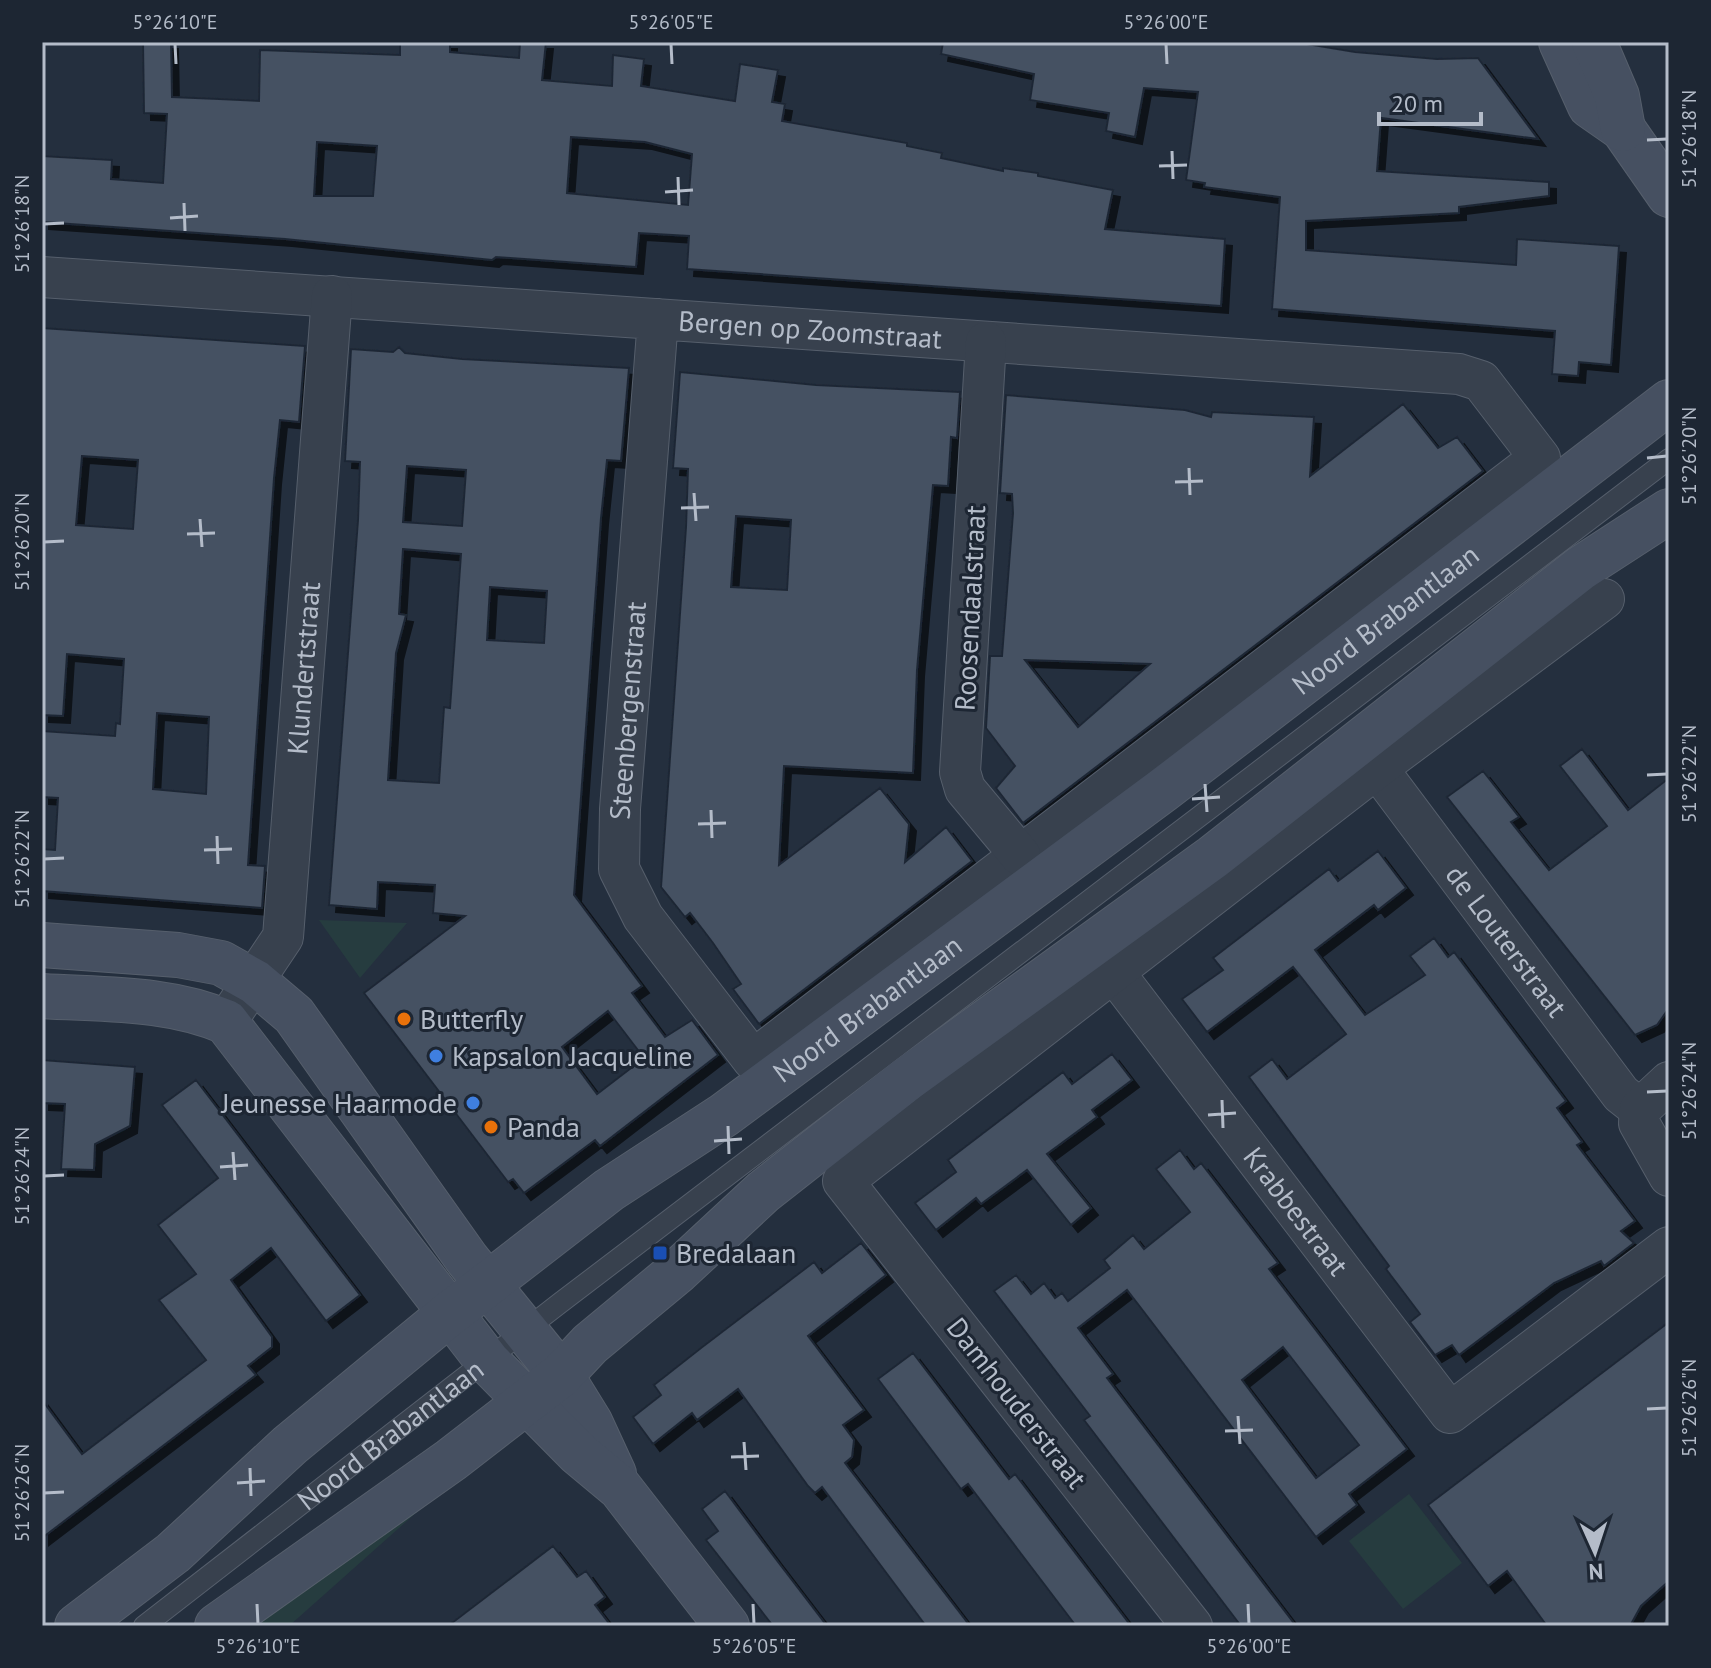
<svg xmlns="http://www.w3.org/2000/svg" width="1711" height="1668" font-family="'PT Sans',sans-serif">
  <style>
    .green { fill: #263c3f }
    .building { fill: #455162; stroke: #1f2835; stroke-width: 2; fill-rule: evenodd; filter: url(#shadow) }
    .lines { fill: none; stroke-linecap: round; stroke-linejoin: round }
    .lane-casing { stroke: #565f6c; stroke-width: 22 }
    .street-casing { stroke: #565f6c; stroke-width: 42 }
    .secondary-casing { stroke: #565f6c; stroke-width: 46 }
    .lane { stroke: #38414e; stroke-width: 20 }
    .street { stroke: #38414e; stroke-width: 40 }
    .secondary { stroke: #465061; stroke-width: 44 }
    .ticks { fill: none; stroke: #b4bcc9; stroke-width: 3 }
    .food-dot { fill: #e8710a; stroke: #1d2633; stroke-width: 3 }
    .shop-dot { fill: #3f7fe0; stroke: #1d2633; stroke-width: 3 }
    .transit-dot { fill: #1a4fb4; stroke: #1d2633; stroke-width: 3 }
    .labels { text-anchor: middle; stroke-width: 6; stroke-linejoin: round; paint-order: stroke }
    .street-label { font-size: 28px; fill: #b4bcc9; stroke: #1d2633 }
    .poi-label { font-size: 28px; fill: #b4bcc9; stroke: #1d2633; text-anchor: start }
    .neatline { fill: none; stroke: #b4bcc9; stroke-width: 3 }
    .ticks-label { font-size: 20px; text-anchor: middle; fill: #b4bcc9 }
  </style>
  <defs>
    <filter id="shadow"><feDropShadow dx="7" dy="7" stdDeviation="0" flood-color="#0009"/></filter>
  </defs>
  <rect width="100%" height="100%" fill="#242f3e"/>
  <path class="green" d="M319 920 407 923 360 978Z
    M472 1463 289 1626H235Z
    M1409 1494 1462 1563 1403 1609 1349 1541Z"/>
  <path class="building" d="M171 42 172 97 219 99 259 101 260 50 400 55V42H450V52L519 58 520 42H546L542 80 612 86 613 55 644 59 641 86 735 101 740 64 778 70 772 102 785 104 782 121 907 143V146L942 153 941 158 1003 171V168L1038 173V176L1113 190 1105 229 1225 239 1221 306 687 269 689 236 639 233 636 267 496 257 492 260 285 239 42 222V156L112 160 111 179 163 183 167 114 144 113 143 43ZM571 137 645 142 692 154 688 205 567 193ZM317 142 377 146 373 196H314Z
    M943 42H1295L1355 52 1437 59 1478 58 1538 139 1381 118 1377 171 1549 182V196L1459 207V213L1306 221V250L1516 265 1517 239 1619 246 1611 365 1579 362 1578 376 1552 374 1555 331 1272 309 1280 197 1204 187 1205 183 1186 180 1198 92 1144 88 1135 137 1106 131 1109 113 1030 100 1034 74 941 54Z
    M42 328 305 346 299 422 280 420 274 478 248 865 265 866 262 908 42 891V849L55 850 58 798 42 797V731L115 736 116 723 120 724 124 659 67 654 63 716 42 715ZM82 456 138 460 133 529 76 525ZM157 713 209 717 206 794 153 789Z
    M399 347 405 353 462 359 629 368 621 461 607 460 601 518 574 895 642 986 632 993 665 1037 692 1020 718 1055 600 1146 595 1140 524 1193 513 1179 508 1182 364 993 465 916 433 913 435 885 378 882 377 909 329 905 358 520 360 462 345 461 351 349 393 352ZM407 466 466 470 462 526 403 522ZM403 549 461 554 450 708 444 707 439 783 388 780 396 653 406 615 399 614ZM490 587 547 591 544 643 487 640ZM608 1011 644 1058 597 1094 562 1047Z
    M680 372 816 385 960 392 957 438 951 437 948 486 933 485 917 670 913 773 784 766 779 865 880 788 909 824 905 862 946 827 972 861 759 1024 733 989 741 984 713 943 690 913 685 917 661 887 686 527 688 469 673 468ZM736 516 791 520 787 590 731 587Z
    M1006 395 1185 410 1211 417 1212 412 1314 417 1310 476 1403 404 1438 448 1457 437 1483 471 1023 823 996 788 1015 766 986 728 990 656H1002L1013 513 1012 494 1000 493ZM1025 660 1150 664 1078 727Z
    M1582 749 1628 810 1669 778V1008L1657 1025 1635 1035 1447 797 1483 771 1519 817 1511 822 1549 870 1607 826 1560 766Z
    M1378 851 1406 888 1378 910 1374 905 1315 950 1365 1015 1425 975 1410 956 1434 938 1448 957 1454 952 1566 1101 1557 1108 1582 1142 1577 1145 1635 1221 1621 1231 1634 1243 1604 1266 1601 1261 1554 1283 1459 1355 1452 1345 1435 1355 1410 1322 1420 1314 1386 1269 1389 1266 1249 1077 1272 1059 1287 1079 1346 1034 1293 967 1207 1032 1182 999 1223 970 1213 958 1299 892 1329 869 1338 881Z
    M1112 1054 1132 1080 1092 1110 1097 1117 1047 1154 1091 1208 1071 1225 1027 1170 981 1204 976 1198 936 1230 915 1203 956 1172 948 1160 1063 1072 1072 1084Z
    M42 1060 135 1067 130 1126 95 1144 94 1170 61 1169 65 1104 42 1103Z
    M196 1080 360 1295 326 1321 271 1248 231 1280 272 1337V1347L248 1366 256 1375 42 1538V1400L82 1454 206 1360 159 1300 196 1274 158 1225 218 1178 162 1105Z
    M1180 1150 1194 1169 1201 1163 1278 1263 1269 1269 1407 1449 1349 1494 1357 1505 1316 1537 1127 1290 1078 1328 1113 1374 1107 1378 1296 1626H1241L1084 1420 1090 1416 994 1291 1016 1275 1031 1294 1044 1283 1055 1298 1062 1293 1068 1301 1110 1268 1104 1260 1133 1235 1144 1249 1190 1212 1156 1169ZM1283 1347 1359 1445 1316 1478 1242 1380Z
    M861 1243 886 1275 808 1336 864 1410 843 1425 854 1440 852 1457 845 1463 970 1626H926L822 1487 815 1493 808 1486 738 1389 697 1420 692 1413 653 1444 633 1417 661 1395 654 1385 701 1348 814 1262 822 1273Z
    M1669 1322V1581L1641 1606 1630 1626H1547L1507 1571 1488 1586 1428 1505Z
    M913 1353 1009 1479 1015 1474 1131 1626H1076L968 1484 961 1489 878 1379Z
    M725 1491 775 1558 827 1626H773L706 1540 718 1531 702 1509Z
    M553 1546 577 1577 586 1571 605 1597 595 1605 611 1626H448Z"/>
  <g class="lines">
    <defs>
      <g id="lane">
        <path id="s1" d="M144 1626 560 1303 1669 459"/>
      </g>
      <g id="street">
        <path id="s2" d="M42 277 1459 374 1481 381 1540 458 753 1060 643 917 619 869 620 809 658 319"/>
        <path d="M986 342 960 772 965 789 1020 855"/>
        <path id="s3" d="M1377 768 1621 1094 1640 1109"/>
        <path id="s4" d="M1113 971 1450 1413 1669 1247"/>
        <path id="s5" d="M226 1022 283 937 332 296"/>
        <path d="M1669 1082 1640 1109 1639 1123 1669 1176"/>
        <path d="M1192 1626 843 1181 1377 768 1604 599"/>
      </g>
      <g id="secondary">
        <path d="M1561 42 1590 106 1623 129 1669 195"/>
        <path d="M1594 42 1617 96 1623 129"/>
        <path d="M42 945 178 955 221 963 255 982 294 1015 467 1259 561 1375 590 1422 614 1474"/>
        <path d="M42 996C104 1000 168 997 226 1022L488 1362 578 1453 620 1488 727 1626"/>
        <path id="s6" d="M77 1626 173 1553 290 1445 449 1314 609 1190 724 1115 1163 790 1669 402"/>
        <path d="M217 1626 451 1460 561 1375 590 1344 678 1271 763 1192 907 1079 1213 857 1581 568 1669 511"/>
      </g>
    </defs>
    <use href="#lane" class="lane-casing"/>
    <use href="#street" class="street-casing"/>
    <use href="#secondary" class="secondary-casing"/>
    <use href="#lane" class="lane"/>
    <use href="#street" class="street"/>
    <use href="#secondary" class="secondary"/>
  </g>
  <path class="ticks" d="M175 44 176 64M671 44 672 64M1166 44 1167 64M1647 140 1667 139M1172 151 1173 179M1159 166 1187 165M678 177 679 205M665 192 693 190M184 203 185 231M170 218 198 216M44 224 64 223M1647 458 1667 456M1189 468 1190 495M1175 482 1203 481M694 493 696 521M681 508 709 507M200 519 202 547M187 534 215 533M44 542 64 541M1647 775 1667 774M1205 784 1207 812M1192 799 1220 797M711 810 712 838M698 824 726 823M217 836 218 864M204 850 232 849M44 859 64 858M1647 1092 1667 1091M1222 1100 1223 1128M1208 1115 1236 1113M728 1126 729 1154M714 1141 742 1139M233 1152 235 1180M220 1167 248 1165M44 1176 64 1175M1647 1409 1667 1408M1238 1416 1240 1444M1225 1431 1253 1430M744 1442 746 1470M731 1457 759 1456M250 1468 251 1496M237 1483 265 1481M44 1493 64 1492M257 1604 258 1624M753 1604 754 1624M1248 1604 1249 1624"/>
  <g class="food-dot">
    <circle cx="404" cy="1019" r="8"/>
    <circle cx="491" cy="1127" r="8"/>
  </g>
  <g class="shop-dot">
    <circle cx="436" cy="1056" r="8"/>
    <circle cx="473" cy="1103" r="8"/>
  </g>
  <rect class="transit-dot" x="652" y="1245" width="16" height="16" rx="4"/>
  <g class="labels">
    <g class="street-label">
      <text dy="10" stroke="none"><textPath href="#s2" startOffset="770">Bergen op Zoomstraat</textPath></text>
      <text transform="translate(970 608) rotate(-87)" y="10">Roosendaalstraat</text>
      <text dy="10" stroke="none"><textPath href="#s6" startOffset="1652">Noord Brabantlaan</textPath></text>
      <text dy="10" stroke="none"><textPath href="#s5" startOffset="372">Klundertstraat</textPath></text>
      <text dy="10" stroke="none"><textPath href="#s2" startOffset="2924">Steenbergenstraat</textPath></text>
      <text dy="10" stroke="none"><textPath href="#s3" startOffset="216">de Louterstraat</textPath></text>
      <text dy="10" stroke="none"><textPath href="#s6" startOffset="1004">Noord Brabantlaan</textPath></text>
      <text dy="10" stroke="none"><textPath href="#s4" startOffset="302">Krabbestraat</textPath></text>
      <text transform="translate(1017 1403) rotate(52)" y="10">Damhouderstraat</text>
      <text dy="10" stroke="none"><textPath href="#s1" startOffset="312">Noord Brabantlaan</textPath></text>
    </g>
    <g class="poi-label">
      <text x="420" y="1029">Butterfly</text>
      <text x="452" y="1066">Kapsalon Jacqueline</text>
      <text x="457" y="1113" text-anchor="end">Jeunesse Haarmode</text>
      <text x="507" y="1137">Panda</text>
      <text x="676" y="1263">Bredalaan</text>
    </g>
  </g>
  <rect width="1711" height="1668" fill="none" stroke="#1d2633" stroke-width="88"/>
  <g transform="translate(1595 1552) rotate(177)" stroke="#1d2633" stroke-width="6" paint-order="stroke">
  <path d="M0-6L14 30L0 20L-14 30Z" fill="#b4bcc9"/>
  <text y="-12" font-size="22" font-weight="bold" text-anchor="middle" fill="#b4bcc9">N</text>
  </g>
  <path d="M1379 112v12h102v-12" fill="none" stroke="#b4bcc9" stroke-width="4"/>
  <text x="1391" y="112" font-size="24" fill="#b4bcc9" stroke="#1d2633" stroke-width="6" paint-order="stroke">20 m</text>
  <rect x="44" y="44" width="1623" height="1580" class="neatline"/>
  <g class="ticks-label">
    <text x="175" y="29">5°26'10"E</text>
    <text x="671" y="29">5°26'05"E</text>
    <text x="1166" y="29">5°26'00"E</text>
    <text transform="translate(1689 139) rotate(-90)" y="7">51°26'18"N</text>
    <text transform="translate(22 224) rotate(-90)" y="7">51°26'18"N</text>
    <text transform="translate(1689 456) rotate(-90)" y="7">51°26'20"N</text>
    <text transform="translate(22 542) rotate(-90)" y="7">51°26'20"N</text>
    <text transform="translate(1689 774) rotate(-90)" y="7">51°26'22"N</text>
    <text transform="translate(22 859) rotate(-90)" y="7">51°26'22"N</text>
    <text transform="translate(1689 1091) rotate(-90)" y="7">51°26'24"N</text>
    <text transform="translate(22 1176) rotate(-90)" y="7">51°26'24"N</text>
    <text transform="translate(1689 1408) rotate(-90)" y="7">51°26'26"N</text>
    <text transform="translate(22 1493) rotate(-90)" y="7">51°26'26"N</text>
    <text x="258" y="1653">5°26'10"E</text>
    <text x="754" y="1653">5°26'05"E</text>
    <text x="1249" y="1653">5°26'00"E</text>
  </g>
</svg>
